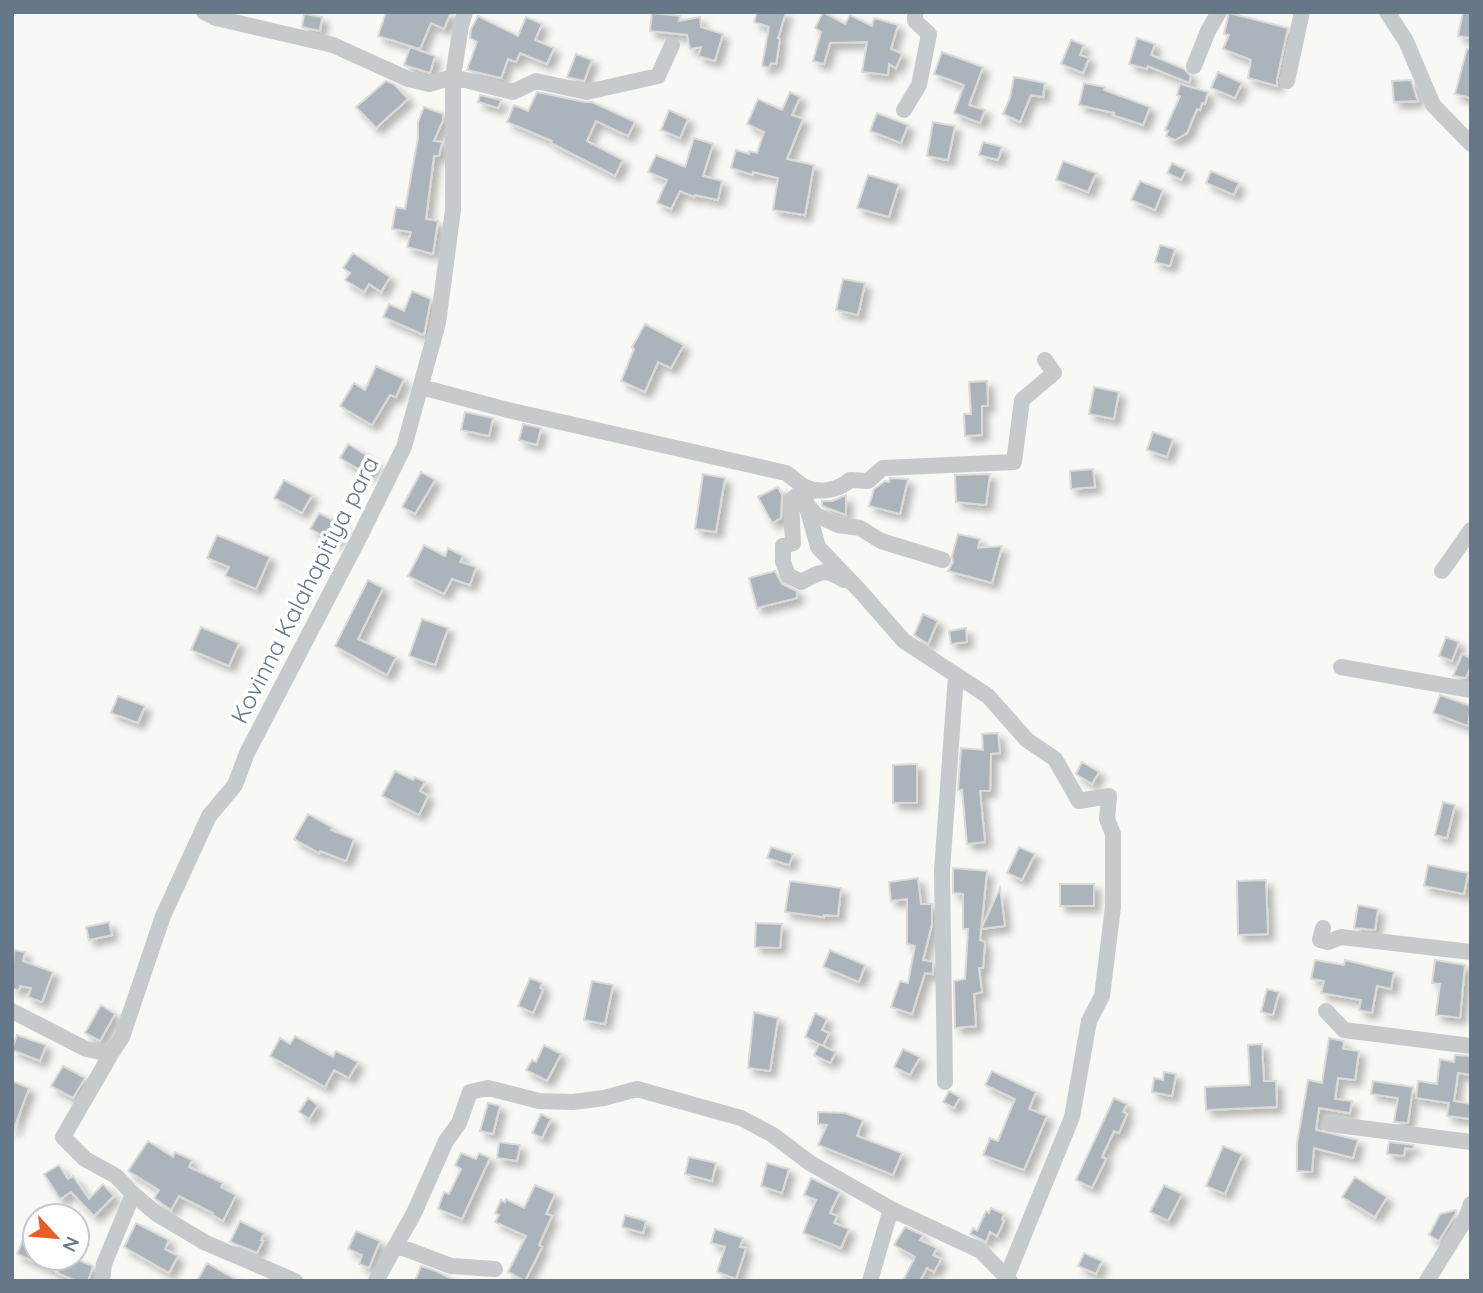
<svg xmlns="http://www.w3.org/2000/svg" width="1483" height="1293" font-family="Quicksand,sans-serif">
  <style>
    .building { fill: #acb4bb; stroke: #dadad8; stroke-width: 2; filter: url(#shadow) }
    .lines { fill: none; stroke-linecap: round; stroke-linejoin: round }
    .minor { stroke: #c6cacd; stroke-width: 16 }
    .labels { text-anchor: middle; stroke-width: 7; stroke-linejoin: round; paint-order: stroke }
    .street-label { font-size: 24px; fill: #667787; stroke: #fff }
  </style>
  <defs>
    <filter id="shadow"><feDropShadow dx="6" dy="6" stdDeviation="3.5" flood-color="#0004"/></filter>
  </defs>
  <rect width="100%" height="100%" fill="#f8f8f5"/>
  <path class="building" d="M386 12H451L444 29 431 23 420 49 378 36Z
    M757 12H786L778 38 780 39 776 64 771 63 769 68 762 66 769 27 754 22Z
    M823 12 845 24 850 15 872 26 874 18 898 25 891 49 902 54 896 68 889 64 888 75 862 72 867 42 830 43 824 64 813 61 821 32 815 28Z
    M1463 12H1471V38L1458 36Z
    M652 13 680 16 679 21 700 17 701 27 723 34 715 61 698 56 701 47 690 49 687 35 650 31Z
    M1229 13 1288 28 1277 79V86L1248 78 1251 60 1223 49 1229 35 1224 34Z
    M304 14 322 17 320 31 302 27Z
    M478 16 518 36 526 17 542 24 535 40 554 48 547 64 520 53 516 62 508 59 501 78 467 70 477 42 470 38 471 29Z
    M1137 38 1155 44 1151 55 1184 69 1191 76 1189 83 1148 66 1147 69 1129 64Z
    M1071 40 1084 45 1080 55 1089 58 1083 73 1061 64Z
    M410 47 435 56 430 73 404 65Z
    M1467 49H1471V98L1455 94Z
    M942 52 983 67 969 105 985 110 980 123 954 113 964 85 934 74Z
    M576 54 592 60 584 81 567 77Z
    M1218 72 1242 83 1235 98 1211 88Z
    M1014 77 1045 83 1043 97 1031 95 1020 122 1003 114 1010 98Z
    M1411 80 1418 101 1394 102 1392 81Z
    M386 81 394 84 408 99 376 128 356 107Z
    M1084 83 1105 87 1104 90 1150 107 1143 125 1113 115 1114 113 1079 105Z
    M1180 84 1208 92 1205 104 1202 103 1200 110 1197 109 1187 133 1175 140 1166 136 1168 131 1165 130 1180 96 1177 95Z
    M537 92 585 102H592L635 122 628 136 596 121 587 141 623 160 615 176 551 143 552 141 507 122 514 105 528 111Z
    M790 92 800 97 792 115 803 119 787 159 814 165 805 215 773 210 778 178 753 172V175L731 168 736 150 749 154V151L757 153 764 132 747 124 758 99 782 110Z
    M480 95 501 100 498 108 478 102Z
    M424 107 443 114V120L434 141 442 142 439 156H434L426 219 438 221 433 254 407 247 411 232 392 229 396 207 405 209 418 138V122Z
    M669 110 688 119 680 138 661 130Z
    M877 113 908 125 901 143 870 131Z
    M933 122 955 126 948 160 927 156Z
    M694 138 713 144 703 176 722 181 718 200 695 195 694 197 680 191 671 209 657 203 667 180 648 172 656 155 685 167Z
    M983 142 1002 147 998 160 979 155Z
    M1063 161 1096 173 1088 192 1056 180Z
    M1172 163 1186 170 1181 180 1167 173Z
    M1211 171 1239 183 1234 195 1206 183Z
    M868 175 899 184 889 217 857 208Z
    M1140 181 1163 190 1155 210 1131 200Z
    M1160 245 1175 249 1170 266 1155 262Z
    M353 253 390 277 381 292 369 284 364 292 345 280 350 273 343 268Z
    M843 279 865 283 858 315 836 310Z
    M412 291 431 299 424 335 383 317 389 304 404 311Z
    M645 324 684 345 671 368 658 362 645 392 621 381 634 349 632 347Z
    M376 366 404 379 396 397 390 395 372 425 340 406 354 383 365 390Z
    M987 381 988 406H982V435L965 436 964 414H971L969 382Z
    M1094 387 1119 392 1114 419 1089 414Z
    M465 412 493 418 489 436 461 430Z
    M523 424 541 428 537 445 519 440Z
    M1153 432 1173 439 1167 457 1147 450Z
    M348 444 376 461 368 475 340 458Z
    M1093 469 1095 487 1071 489 1070 471Z
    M421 472 435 480 415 514 402 507Z
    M703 474 725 478 716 532 695 529Z
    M990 474 986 505 956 502 955 475Z
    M890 478 908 479 900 514 869 506 874 489 885 481 889 482Z
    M284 480 312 495 302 513 274 498Z
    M778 487 782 495 781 518 772 523 758 497Z
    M846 495V515L822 506V501H832Z
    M319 513 344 526 335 542 310 529Z
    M958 534 980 539 978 548 1002 546 992 583 948 571 953 562 952 556Z
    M217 535 270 557 256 589 225 576 229 567 207 558Z
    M424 545 445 556 448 548 463 556 460 562 476 567 470 585 452 579 444 594 408 576Z
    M775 571 782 584 797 591V598L757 608 749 578Z
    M368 580 383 588 358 639 396 657 387 675 335 646Z
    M923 614 938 621 928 644 914 635Z
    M422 619 448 628 435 665 409 656Z
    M201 627 239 643 229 666 191 650Z
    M966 628 967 642 951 644 949 631Z
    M1446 637 1459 642 1452 661 1439 656Z
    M1462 654 1471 658V666L1466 678 1453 676Z
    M1440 695 1471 706 1468 726 1433 713Z
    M118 696 145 706 138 723 111 713Z
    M998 733 1000 753 991 754 990 791H980L985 842 967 844 962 790H958L961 748 983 750 982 734Z
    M1082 762 1099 772 1092 784 1076 774Z
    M917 764V803H893V765Z
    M395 771 413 780 415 777 425 782 420 791 428 796 419 815 382 796Z
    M1443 802 1455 805 1447 838 1435 835Z
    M308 814 333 828 331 830 354 839 346 861 320 851 319 853 294 839Z
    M771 847 793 854 789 865 767 858Z
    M1019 847 1035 854 1022 880 1007 873Z
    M1428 865 1468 873 1464 894 1424 886Z
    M953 868 987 871 980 940 985 942 983 968H979L982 992 974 994 976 1026 955 1028 954 981 965 979 968 929H963V894L953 893Z
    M918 878 921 904H932V924L923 960 933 962V974L925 973 912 1014 891 1007 900 981 908 983 915 946 907 944V899L891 901 889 882Z
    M1266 880 1268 934 1238 935 1237 881Z
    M790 881 841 888 838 916 824 915V917L785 912Z
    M1060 884H1094V906H1060Z
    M1000 888 1005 926 981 929Z
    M1358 905 1378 909 1375 930 1354 928Z
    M109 922 112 935 89 940 86 927Z
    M756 923 782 924 780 948 755 947Z
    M14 950 25 952 23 961 53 972 42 1002 28 997 31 988 20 986 19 990 12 989Z
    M830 950 865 965 859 982 823 967Z
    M1315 960 1344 965 1345 960 1394 972 1391 989 1377 986 1372 1013 1359 1010 1361 1000 1321 993 1324 981 1311 979Z
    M1435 960 1465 965 1460 1018 1436 1015 1440 984 1432 983Z
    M530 978 542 983 540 988 543 990 533 1013 518 1006Z
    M592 981 613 985 605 1024 584 1020Z
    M1267 989 1279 992 1273 1015 1261 1012Z
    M101 1005 115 1014 100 1041 85 1033Z
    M754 1012 778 1018 770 1071 748 1068Z
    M815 1013 827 1019 822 1030 829 1033 823 1046 805 1037Z
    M17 1035 46 1045 40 1061 12 1050Z
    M295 1036 333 1057 336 1051 358 1062 349 1078 334 1070 325 1087 270 1056 280 1038 290 1044Z
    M1329 1038 1344 1041 1343 1049 1359 1051 1355 1080 1338 1078 1335 1099 1352 1101 1350 1113 1319 1108 1316 1130 1358 1140 1353 1158 1314 1148 1312 1172 1297 1171V1144L1308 1080 1322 1083Z
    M819 1044 836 1052 830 1063 814 1055Z
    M1262 1044 1264 1081H1276L1277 1107 1206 1110 1205 1087 1250 1085 1248 1045Z
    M544 1045 561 1054 547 1081 526 1070 532 1060 536 1062Z
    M903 1049 920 1057 910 1075 894 1067Z
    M1455 1055 1471 1056V1075L1458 1073 1454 1101 1471 1104V1119L1447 1116 1449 1103 1416 1098 1418 1081 1437 1084 1440 1059 1454 1062Z
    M63 1066 85 1078 73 1098 51 1086Z
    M992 1071 1036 1092 1029 1109 1047 1116 1024 1170 983 1155 990 1138 998 1141 1015 1099 985 1085Z
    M1164 1072 1176 1074 1172 1096 1152 1092 1154 1078 1163 1080Z
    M12 1081 29 1088 13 1131 12 1130Z
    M1373 1081 1413 1087 1408 1123 1394 1122 1398 1098 1371 1094Z
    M949 1091 960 1097 954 1108 943 1102Z
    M308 1098 318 1105 309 1119 299 1112Z
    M1114 1098 1127 1104 1123 1112 1127 1114 1119 1133 1114 1131 1102 1157 1106 1159 1092 1188 1076 1180Z
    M488 1103 500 1106 493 1134 480 1131Z
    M818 1112 845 1113 863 1120 857 1136 902 1153 893 1175 818 1145 827 1125 818 1124Z
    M541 1114 551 1119 542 1138 532 1133Z
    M148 1141 173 1157 175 1152 192 1160 189 1167 223 1183 221 1187 236 1195 223 1221 212 1215 213 1213 179 1196 171 1210 154 1198 159 1190 128 1171Z
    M499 1142 520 1145 517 1161 497 1158Z
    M1389 1142 1414 1145 1413 1149 1405 1148 1404 1156 1387 1154Z
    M1223 1146 1242 1154 1225 1194 1206 1186Z
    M461 1153 476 1159 479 1153 490 1158 462 1219 438 1209 444 1192 449 1194 461 1169 455 1165Z
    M689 1157 716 1163 712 1181 685 1174Z
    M767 1163 789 1169 782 1193 761 1186Z
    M59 1165 68 1179 73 1176 89 1199 103 1184 114 1196 94 1216 71 1192 60 1199 44 1174Z
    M1355 1177 1387 1197 1375 1217 1342 1197Z
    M811 1178 840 1192 830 1213 837 1216 834 1223 849 1229 841 1248 803 1233 816 1200 804 1195Z
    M535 1185 555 1194 546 1214 552 1216 539 1245 542 1247 525 1281 508 1272 526 1236 495 1222 499 1215 495 1213 501 1200 505 1202 506 1199 524 1208Z
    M1164 1185 1182 1194 1168 1221 1150 1212Z
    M991 1208 1004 1214 1002 1219 1004 1221 997 1236 990 1232 986 1242 970 1234 973 1228 977 1231 986 1211 989 1213Z
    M1456 1210V1213L1439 1241 1429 1235 1440 1214Z
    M625 1215 646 1221 643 1233 622 1227Z
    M240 1221 264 1233 261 1240 263 1241 257 1253 230 1242Z
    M136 1223 169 1240 165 1249 178 1256 169 1273 124 1247Z
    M905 1227 923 1235 920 1240 937 1248 933 1255 941 1259 934 1272 927 1268 920 1281H903L915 1257 894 1245Z
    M715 1229 743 1238 740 1247 746 1248 736 1279 717 1272 725 1247 711 1243Z
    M356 1231 380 1241 369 1268 359 1264 362 1255 348 1249Z
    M25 1235 35 1239V1258H73L93 1266 88 1281H77L57 1273 58 1272 17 1254Z
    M1084 1253 1102 1261 1096 1274 1078 1266Z
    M207 1263 238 1281H197Z
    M421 1266 436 1271 456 1281H415Z"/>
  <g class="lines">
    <path class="minor" d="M204 12 216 18 333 45 408 79 429 84 453 77 513 92 536 81 587 92 658 76 672 45
      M1387 12 1406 41 1433 105 1471 144
      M1194 66 1208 31 1219 12
      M1287 81 1302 12
      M904 110 919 85 929 34 915 21V12
      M421 387 508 410 786 473C792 477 799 484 805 487 819 494 839 490 850 480L868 481 883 468 1014 462 1022 400 1054 373 1045 360
      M806 504 818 547 860 591 904 641 988 696 1027 740 1055 759 1079 801 1109 796 1107 819 1113 834V907L1102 996 1089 1021 1072 1117 1005 1281
      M1442 571 1471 530
      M844 580C824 567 821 572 801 582L788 575 783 562V546L793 543 791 500 806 488V504L816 515 838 525 860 528 881 541 943 560
      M1341 667 1471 690
      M1323 928 1320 940 1328 942 1341 937 1471 952
      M12 1011 86 1049 111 1054 122 1037 163 916 209 816 235 785 247 753 358 540 404 447 438 323 453 210V77L461 26 465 12
      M1326 1011 1344 1030 1471 1046
      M111 1054 63 1137 85 1159 116 1176 133 1194 157 1214 206 1243 295 1281
      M945 1082 942 871 956 675
      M1330 1124 1471 1142
      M398 1246 451 1266 495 1269
      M102 1281 104 1264 133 1194
      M376 1281 414 1213 446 1141 459 1123 470 1092 488 1088 539 1101 573 1102 604 1098 637 1089 741 1118 773 1135 810 1163 891 1209 981 1251 1010 1281
      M870 1281 891 1209
      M1427 1281 1466 1218 1471 1204"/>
  </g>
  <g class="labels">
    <g class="street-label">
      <text transform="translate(305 590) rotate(-63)" y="8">Kovinna Kalahapitiya para</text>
    </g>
  </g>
  <rect width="1483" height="1293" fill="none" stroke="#667787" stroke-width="28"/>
  <g transform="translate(56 1237) rotate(116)"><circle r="33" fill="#ffffff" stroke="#c2c9cf" stroke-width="2"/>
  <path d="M0-5L12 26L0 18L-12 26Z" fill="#e95d25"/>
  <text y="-10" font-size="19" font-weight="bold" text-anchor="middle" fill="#667787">N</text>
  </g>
</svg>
